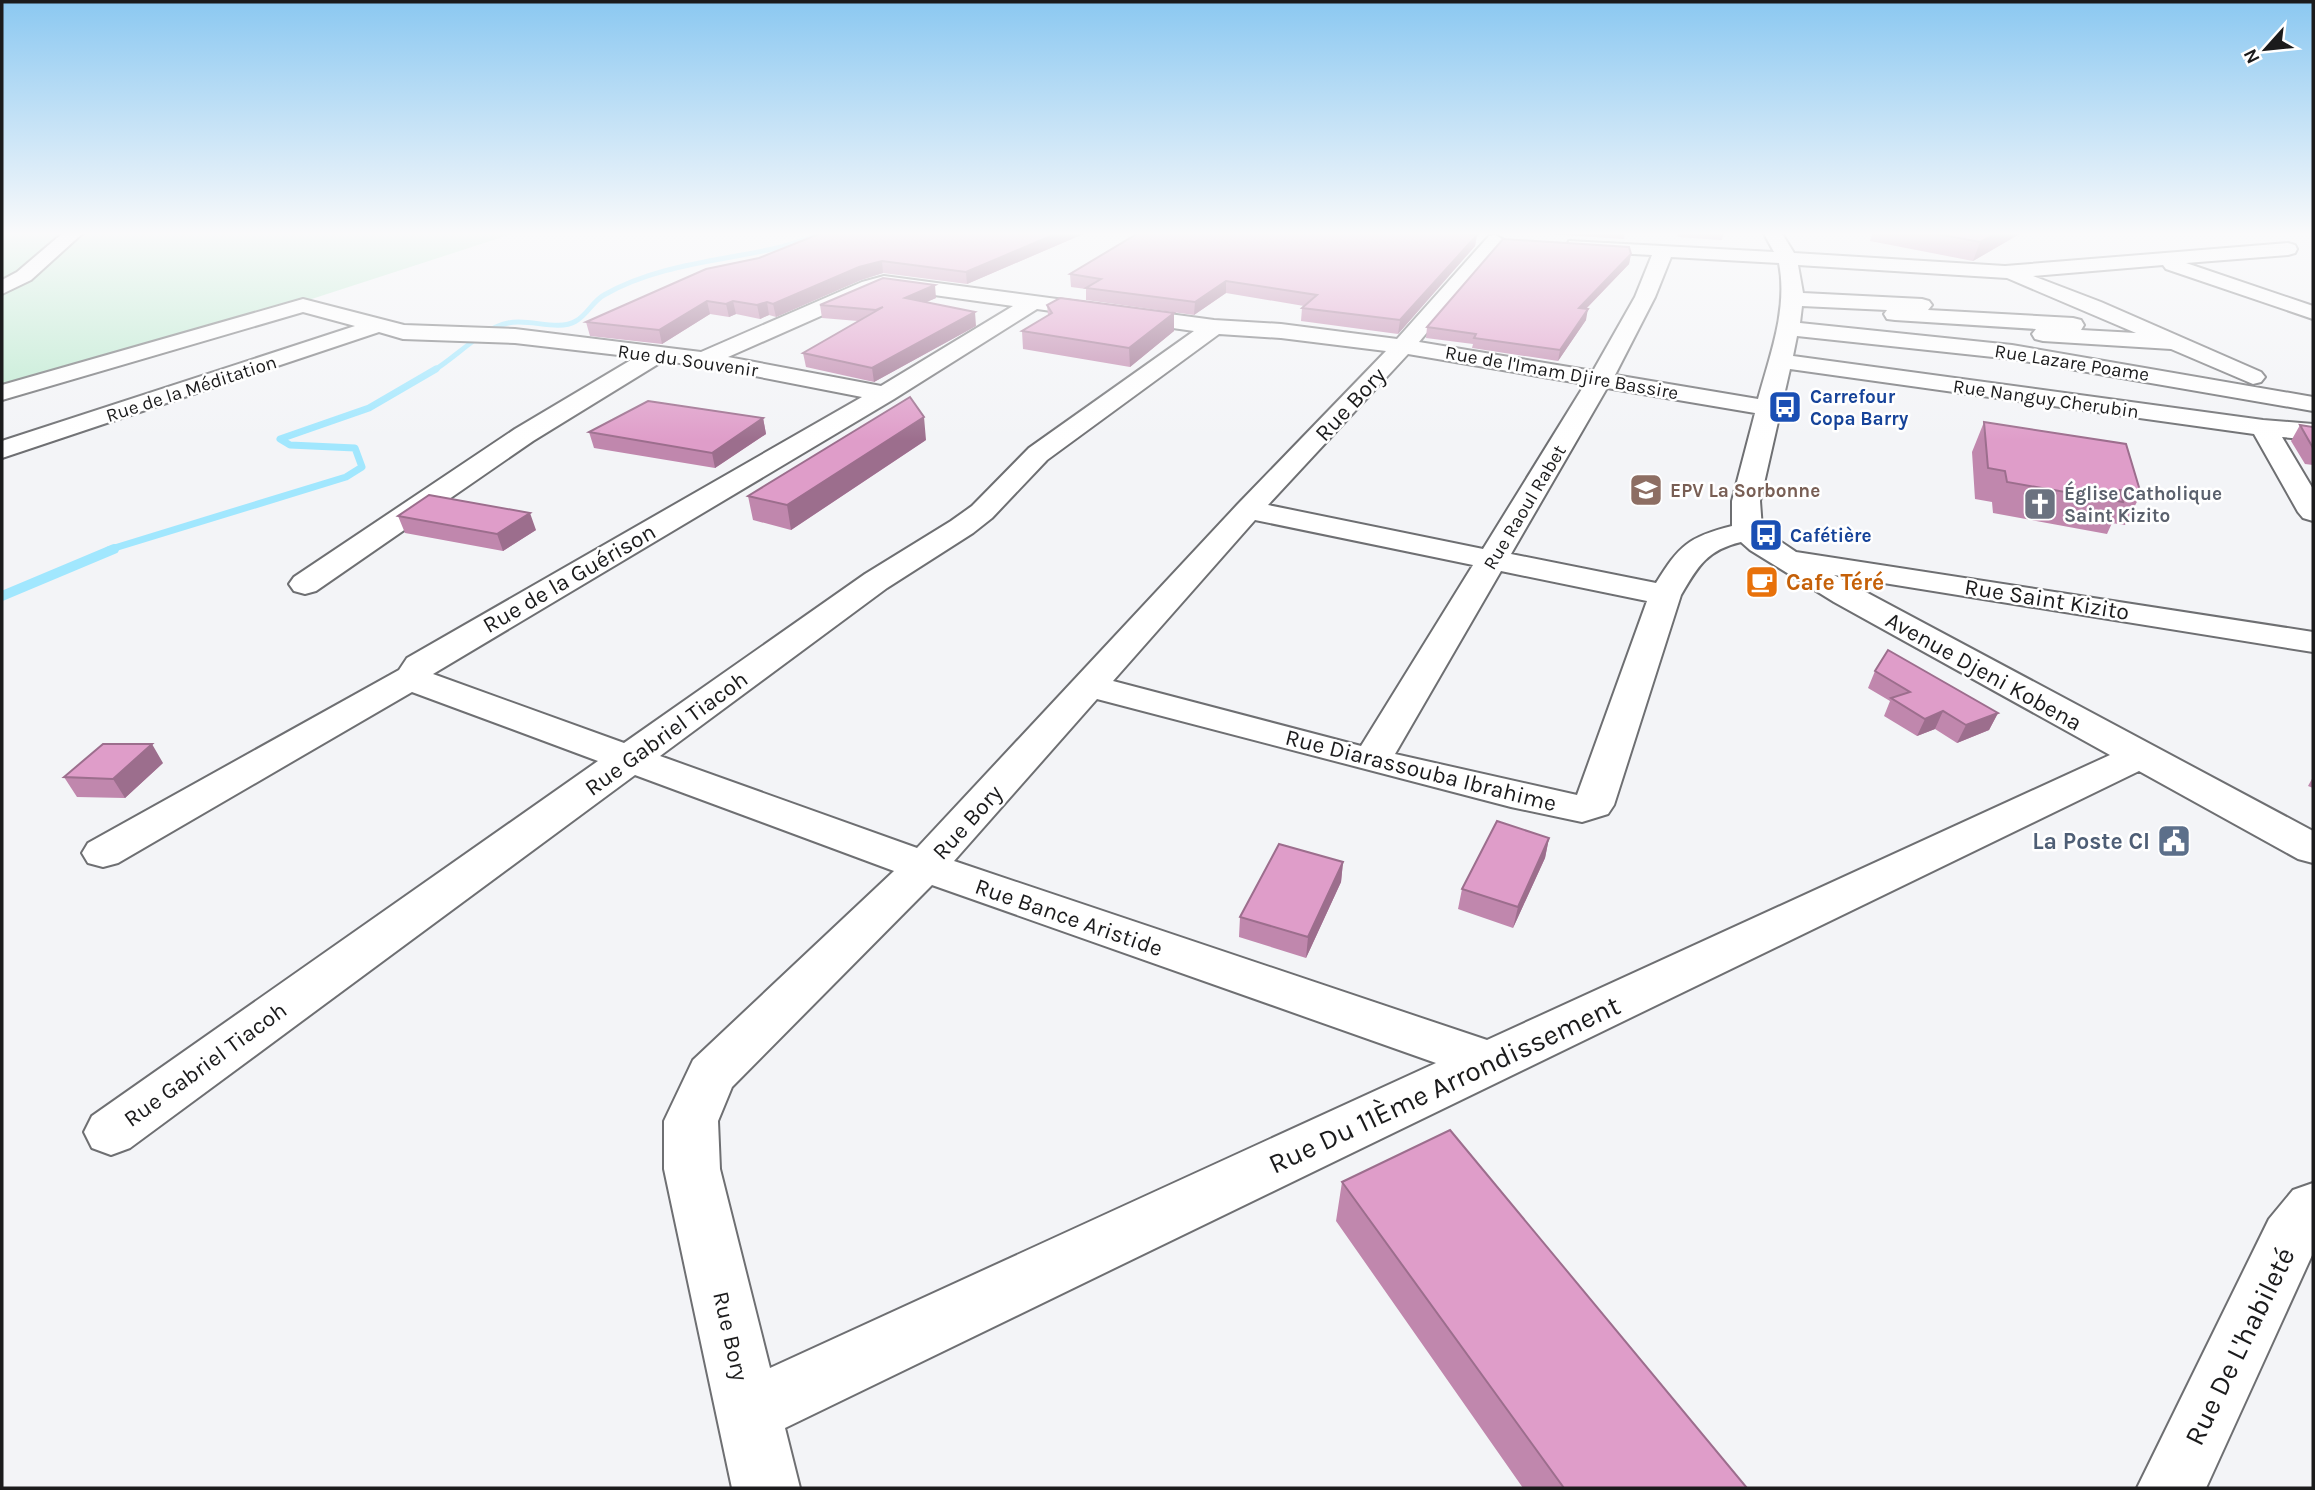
<svg xmlns="http://www.w3.org/2000/svg" width="2315" height="1490" font-family="Karla,sans-serif">
  <style>
    .green { fill: #bdead0 }
    .lines { fill: none; stroke-linecap: round; stroke-linejoin: round }
    .stream-far2 { stroke: #a1e7fe; stroke-width: 5 }
    .stream-far1 { stroke: #a1e7fe; stroke-width: 7 }
    .stream { stroke: #a1e7fe; stroke-width: 10 }
    .minor-casing { stroke: #6e6f72; stroke-width: 4 }
    .minor { fill: #fff; fill-rule: evenodd }
    .wall { fill: #c087ad }
    .shaded-wall { fill: #9c6e8d }
    .building { fill: #df9dc9; stroke: #9c6e8d; stroke-width: 2 }
    .labels { text-anchor: middle; stroke-width: 5; stroke-linejoin: round; paint-order: stroke }
    .far-street-label { font-size: 19px; fill: #1b1b1c; stroke: #fff }
    .far-transit-label { font-size: 19px; font-weight: bold; fill: #164399; stroke: #fff; text-anchor: start }
    .far-education-label { font-size: 19px; font-weight: bold; fill: #785e54; stroke: #fff; text-anchor: start }
    .far-worship-label { font-size: 19px; font-weight: bold; fill: #5b616d; stroke: #fff; text-anchor: start }
    .street-label { font-size: 23px; fill: #1b1b1c; stroke: #fff }
    .food-label { font-size: 23px; font-weight: bold; fill: #c56008; stroke: #fff; text-anchor: start }
    .service-label { font-size: 23px; font-weight: bold; fill: #4e5e75; stroke: #fff; text-anchor: end }
    .near-street-label { font-size: 28px; fill: #1b1b1c; stroke: #fff }
  </style>
  <rect width="100%" height="100%" fill="#f3f4f7"/>
  <path class="green" d="M2 232H518L287 307 2 391Z"/>
  <g class="lines">
    <path class="stream-far2" d="M433 371C456 357 483 328 508 323 530 318 557 332 576 321 587 315 593 301 604 295 656 265 719 261 777 248 794 244 811 237 828 232"/>
    <path class="stream-far1" d="M108 550 346 477 362 467 355 448 290 445 280 439 369 408 436 369"/>
    <path class="stream" d="M2 596 114 549"/>
    <defs>
      <path id="minor" d="M64 232H84L31 280 2 294V280L17 272Z
        M1763 232H1781L1794 253 2005 266 2288 243 2295 245 2297 249 2295 253 2288 255 2186 263 2313 306V319L2166 269 2163 265 2033 276 2101 302 2261 372 2265 377 2261 382 2253 384 2171 349 2043 341 2035 339 2032 334 2036 329 1895 320 1887 319 1884 314 1887 310 1802 306 1800 323 2012 345 2313 397V411L2012 359 1797 336 1793 356 2263 420 2313 424V440L2282 437 2313 489V521L2303 518 2298 512 2254 434 1790 369 1760 501 1762 529 1796 552 2313 632V652L1834 575 2313 831V863L2298 859 2139 771 785 1428 800 1488H732L664 1169V1121L693 1060 894 871 635 775 130 1148 111 1155 92 1148 84 1132 92 1116 598 761 412 692 118 863 103 867 88 863 82 853 88 843 399 670 407 658 862 397 704 366 663 361 533 441 316 591 305 594 294 591 289 584 294 577 515 429 636 357 515 343 403 339 379 332 2 458V441L355 326 303 312 2 400V385L303 299 404 325 515 329 701 352 862 282 884 276 1214 320 1281 324 1397 339 1489 236 1495 235 1504 240 1501 244 1419 342 1593 371 1635 297 1652 255 1576 251 1567 245 1569 241 1774 252ZM1671 257 1779 263C1788 309 1770 355 1758 399L1615 375 1655 297ZM1798 265 2007 278 2136 333 2081 330 2084 325 2081 320 2073 318 1928 310 1932 305 1929 301 1922 299 1803 293ZM884 288 1013 306 881 386 728 357ZM1037 309 1194 331 1029 448 972 506 951 521 865 574 624 743 433 674 894 399ZM1219 334 1281 338 1386 351 1238 504 917 848 660 756 887 588 973 533 992 518 1047 460ZM1408 354 1585 384 1483 549 1268 505ZM1607 388 1755 413 1732 501V526C1688 537 1679 546 1656 583L1511 554ZM1255 520 1473 565 1361 746 1113 681ZM1741 542 1750 550 1834 602 2110 755 1487 1040 954 861 1097 699 1511 807 1582 822 1608 814 1614 805 1681 595C1698 566 1707 550 1741 542ZM1501 571 1647 601 1577 795 1395 754ZM932 885 1436 1063 770 1368 720 1169 718 1121 732 1087Z
        M2313 1183V1253L2206 1488H2137L2269 1219 2293 1190Z"/>
    </defs>
    <use href="#minor" class="minor-casing"/>
    <use href="#minor" class="minor"/>
  </g>
  <path class="wall" d="M1088 232 967 284 883 273 861 280 776 317 769 315 760 319 736 314 729 317 710 314 662 344 590 336 586 322 759 258Z
    M1518 232H1625L1624 239Z
    M1676 232H1724L1722 240 1678 237Z
    M1873 232H2023L1973 261 1870 241Z
    M2154 232H2189L2175 234Z
    M1477 235 1475 246 1398 334 1301 321 1302 308 1304 306 1226 293 1194 315 1086 300V289L1071 287 1070 274Z
    M1631 254 1629 264 1586 309V320L1558 361 1472 348 1473 344 1426 338 1427 327Z
    M936 298 926 302 976 326 874 382 806 367 803 353 858 321 822 318 820 305Z
    M1047 305 1174 313V331L1130 367 1023 349 1022 331 1048 315Z
    M763 418 766 434 715 468 594 448 589 432Z
    M1984 422 2141 494 2125 525 2112 523 2107 534 1993 513 1992 502 1975 499 1972 452Z
    M2300 425 2313 427V465L2305 464 2291 441Z
    M926 440 791 530 753 520 748 496Z
    M398 516 536 530 503 551 405 533Z
    M1875 671 1998 713 1989 730 1957 743 1935 729 1917 736 1884 716 1890 701 1868 688Z
    M163 763 125 798 77 797 64 777Z
    M2313 777V788L2308 786Z
    M1549 838 1545 858 1513 928 1458 909 1462 889Z
    M1343 862 1341 882 1306 958 1239 937 1240 917Z
    M1342 1182 1747 1488H1523L1336 1221Z"/>
  <path class="shaded-wall" d="M1060 232H1088L967 284 966 272Z
    M1998 232H2023L1973 261 1980 242Z
    M1477 235 1475 246 1398 334 1400 320Z
    M1631 254 1629 264 1577 318 1579 308Z
    M882 261 883 273 861 280 776 317 773 304 859 267Z
    M1226 281V293L1194 315 1195 302Z
    M935 285 936 298 906 311 905 298Z
    M707 301 710 314 662 344 659 330Z
    M733 301 736 314 729 317 726 304Z
    M767 302 769 315 760 319 757 305Z
    M1588 309 1586 320 1558 361 1560 350Z
    M975 312 976 326 874 382 872 368Z
    M1174 313V331L1130 367 1129 348Z
    M924 417 926 440 791 530 787 505Z
    M763 418 766 434 715 468 712 453Z
    M530 513 536 530 503 551 497 534Z
    M1943 711 1935 729 1917 736 1925 719Z
    M1998 713 1989 730 1957 743 1966 725Z
    M152 744 163 763 125 798 113 779Z
    M1549 838 1545 858 1513 928 1518 907Z
    M1343 862 1341 882 1306 958 1308 937Z"/>
  <path class="building" d="M824 232H1060L966 272 882 261 859 267 773 304 767 302 757 305 733 301 726 304 707 301 659 330 586 322 706 269 759 258Z
    M1140 232H1445L1477 235 1400 320 1302 308 1317 295 1226 281 1195 302 1086 288 1101 279 1070 274Z
    M1928 232H1998L1980 242Z
    M1503 239 1629 247 1631 254 1579 308 1588 309 1560 350 1474 338 1476 334 1427 327Z
    M883 278 935 285 905 298 975 312 872 368 803 353 883 307 876 310 820 305Z
    M1060 298 1174 313 1129 348 1022 331 1052 313 1047 305Z
    M910 397 924 417 787 505 748 496Z
    M648 401 763 418 712 453 589 432Z
    M1984 422 2126 444 2141 494 2120 490 2123 502 2007 482 2005 471 1988 468Z
    M2300 425 2313 427V448Z
    M429 495 530 513 497 534 398 516Z
    M1888 650 1998 713 1966 725 1943 711 1925 719 1891 698 1910 692 1875 671Z
    M103 744H152L113 779 64 777Z
    M1497 821 1549 838 1518 907 1462 889Z
    M1279 844 1343 862 1308 937 1240 917Z
    M1450 1130 1747 1488H1564L1342 1182Z"/>
  <linearGradient id="sky" x2="0" y2="1"><stop stop-color="#8bc8f1"/><stop offset="0.53" stop-color="#fafafb"/><stop offset="1" stop-color="#fafafb" stop-opacity="0"/></linearGradient>
  <rect width="2315" height="441" fill="url(#sky)"/>
  <defs>
    <symbol id="bus-square" viewBox="-11 -11 22 22"><rect x="-9" y="-9" width="18" height="18" rx="4" fill="#1a4fb4" stroke="#fff"/><path d="M-5-6H5V4H4V6H2V4H-2V6H-4V4H-5ZM-3.5-4V0h7V-4ZM-3.5 1.2v1.5H-2V1.2ZM2 1.2v1.5H3.5V1.2Z" fill="#fff"/></symbol>
    <symbol id="school-square" viewBox="-11 -11 22 22"><rect x="-9" y="-9" width="18" height="18" rx="4" fill="#8d6e63" stroke="#fff"/><path d="M0-5L7-2L0 1L-7-2ZM-4 1L0 2.5L4 1V4Q0 6-4 4Z" fill="#fff"/></symbol>
    <symbol id="church-square" viewBox="-11 -11 22 22"><rect x="-9" y="-9" width="18" height="18" rx="4" fill="#6b7280" stroke="#fff"/><path d="M-1.2-6h2.4v3.5h3.3v2.4h-3.3V6h-2.4V-.1h-3.3v-2.4h3.3Z" fill="#fff"/></symbol>
    <symbol id="cafe-square" viewBox="-11 -11 22 22"><rect x="-9" y="-9" width="18" height="18" rx="4" fill="#e8710a" stroke="#fff"/><path d="M-5.5-4.5H6V0H3Q3 3.5 0 3.5H-2.5Q-5.5 3.5-5.5 0ZM3-3.2v2h1.7v-2ZM-6 4.5H4V6H-6Z" fill="#fff"/></symbol>
    <symbol id="civic-square" viewBox="-11 -11 22 22"><rect x="-9" y="-9" width="18" height="18" rx="4" fill="#5c6f8a" stroke="#fff"/><path d="M-.6-6.5H3V-4.5H.6V-3L4-1V1h2V6H-6V1h2V-1L-.6-3ZM-1.2 2.5V6h2.4V2.5Z" fill="#fff"/></symbol>
  </defs>
  <g fill-rule="evenodd">
    <use href="#bus-square" x="1766" y="388" width="38" height="38"/>
    <use href="#school-square" x="1627" y="471" width="38" height="38"/>
    <use href="#church-square" x="2021" y="485" width="38" height="38"/>
    <use href="#bus-square" x="1747" y="516" width="38" height="38"/>
    <use href="#cafe-square" x="1743" y="563" width="38" height="38"/>
    <use href="#civic-square" x="2155" y="822" width="38" height="38"/>
  </g>
  <g class="labels">
    <g class="far-street-label">
      <text transform="translate(688 360) rotate(8)" y="7">Rue du Souvenir</text>
      <text transform="translate(2072 362) rotate(9)" y="7">Rue Lazare Poame</text>
      <text transform="translate(1562 372) rotate(10)" y="7">Rue de l'Imam Djire Bassire</text>
      <text transform="translate(191 388) rotate(-18)" y="7">Rue de la Méditation</text>
      <text transform="translate(2046 398) rotate(8)" y="7">Rue Nanguy Cherubin</text>
      <text transform="translate(1524 507) rotate(-59)" y="7">Rue Raoul Rabet</text>
    </g>
    <g class="far-transit-label">
      <text x="1810" y="403">Carrefour<tspan x="1810" dy="22">Copa Barry</tspan></text>
      <text x="1790" y="542">Cafétière</text>
    </g>
    <g class="far-education-label">
      <text x="1670" y="497">EPV La Sorbonne</text>
    </g>
    <g class="far-worship-label">
      <text x="2064" y="500">Église Catholique<tspan x="2064" dy="22">Saint Kizito</tspan></text>
    </g>
    <g class="street-label">
      <text transform="translate(1350 404) rotate(-47)" y="8">Rue Bory</text>
      <text transform="translate(569 578) rotate(-30)" y="8">Rue de la Guérison</text>
      <text transform="translate(2047 599) rotate(9)" y="8">Rue Saint Kizito</text>
      <text transform="translate(1984 671) rotate(29)" y="8">Avenue Djeni Kobena</text>
      <text transform="translate(666 733) rotate(-36)" y="8">Rue Gabriel Tiacoh</text>
      <text transform="translate(1421 770) rotate(14)" y="8">Rue Diarassouba Ibrahime</text>
      <text transform="translate(967 822) rotate(-48)" y="8">Rue Bory</text>
      <text transform="translate(1069 917) rotate(19)" y="8">Rue Bance Aristide</text>
      <text transform="translate(205 1064) rotate(-36)" y="8">Rue Gabriel Tiacoh</text>
      <text transform="translate(731 1336) rotate(77)" y="8">Rue Bory</text>
    </g>
    <g class="food-label">
      <text x="1786" y="590">Cafe Téré</text>
    </g>
    <g class="service-label">
      <text x="2150" y="849">La Poste CI</text>
    </g>
    <g class="near-street-label">
      <text transform="translate(1444 1084) rotate(-25)" y="10">Rue Du 11Ème Arrondissement</text>
      <text transform="translate(2239 1346) rotate(-64)" y="10">Rue De L'habileté</text>
    </g>
  </g>
  <rect width="2315" height="1490" fill="none" stroke="#1b1b1c" stroke-width="7"/>
  <g transform="translate(2266 49) rotate(243)" stroke="#ffffff" stroke-width="5" paint-order="stroke">
  <path d="M0-5L12 26L0 18L-12 26Z" fill="#1b1b1c"/>
  <text y="-10" font-size="19" font-weight="bold" text-anchor="middle" fill="#1b1b1c">N</text>
  </g>
</svg>
